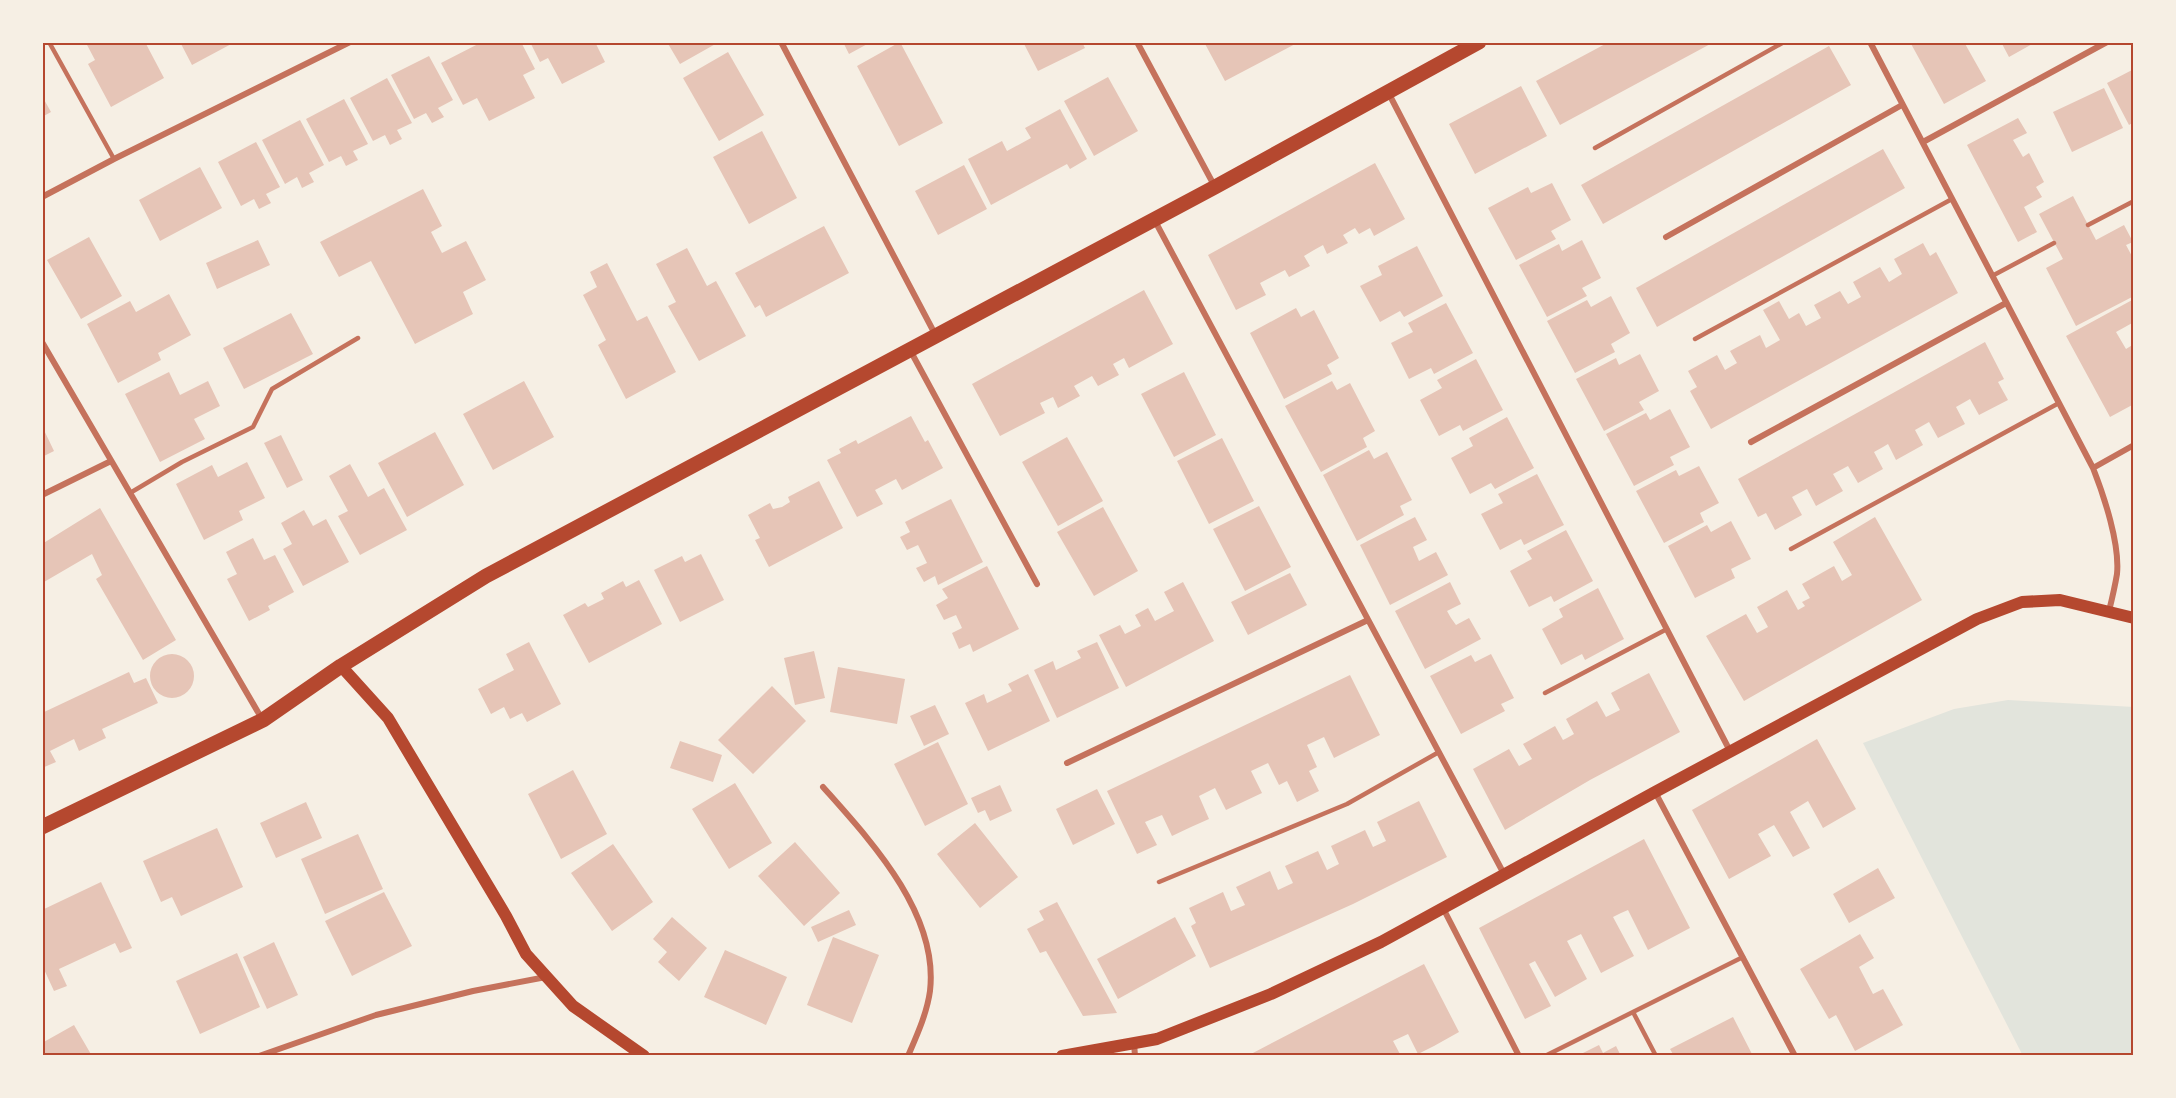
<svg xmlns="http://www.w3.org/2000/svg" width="2176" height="1098" font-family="Figtree,sans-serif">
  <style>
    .green { fill: #e2e4dc }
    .building { fill: #e6c5b7 }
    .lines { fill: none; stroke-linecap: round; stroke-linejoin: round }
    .service { stroke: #c5725c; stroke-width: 4.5 }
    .minor { stroke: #c5725c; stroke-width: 6 }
    .secondary { stroke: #b5482f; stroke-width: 12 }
    .primary { stroke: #b5482f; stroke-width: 15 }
    .neatline { fill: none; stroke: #b5482f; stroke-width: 2 }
  </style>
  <rect width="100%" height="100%" fill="#f6efe4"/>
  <path class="green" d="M2008 700 2134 707V1056H2023L1863 743 1954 709Z"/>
  <path class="building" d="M88 42H145L164 78 111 107 88 64 95 60 86 43Z
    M180 42H235L192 65Z
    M482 42H521L535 69 523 75 535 98 489 121 477 98 463 105 441 63Z
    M530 42H595L605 62 562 84 548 58 540 62Z
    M667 42H719L680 64Z
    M843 42H871L849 54Z
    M900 42 943 123 899 146 857 66Z
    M1023 42H1082L1085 48 1038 71Z
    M1204 42H1299L1225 81Z
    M1609 42H1714L1560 125 1536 81Z
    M1910 42H1964L1986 81 1944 104Z
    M2001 42H2036L2009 57Z
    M1829 46 1851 85 1603 224 1581 185Z
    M728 52 764 115 719 141 683 78Z
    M429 56 453 100 438 108 444 117 432 123 426 113 414 119 391 75Z
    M2134 69V122L2129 125 2107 83Z
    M1108 77 1138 131 1094 156 1064 101Z
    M387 78 412 123 397 130 402 139 390 145 385 135 373 141 350 98Z
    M1521 86 1547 136 1475 174 1449 124Z
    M2104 88 2123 128 2072 152 2053 112Z
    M42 96 51 112 42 117Z
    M344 99 368 144 353 151 358 160 346 166 341 156 329 162 306 119Z
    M1060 109 1087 159 1070 169 1067 164 991 205 968 159 1002 141 1007 151 1031 138 1025 128Z
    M2018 118 2027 133 2013 140 2023 157 2029 153 2044 182 2036 187 2042 197 2024 207 2037 232 2018 242 1967 145Z
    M300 120 324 165 309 173 314 182 302 188 297 177 285 184 262 140Z
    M762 131 797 198 749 224 713 157Z
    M256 142 280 187 266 194 271 203 259 209 254 199 241 206 218 162Z
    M1883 149 1905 188 1657 327 1636 288Z
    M1375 163 1405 219 1374 236 1370 228 1359 234 1355 228 1343 235 1348 243 1327 254 1323 245 1314 250 1304 256 1310 266 1289 277 1285 270 1260 283 1266 295 1236 310 1208 255Z
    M964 165 987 209 938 235 915 191Z
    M200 167 222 208 160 241 139 200Z
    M1552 183 1571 220 1551 231 1556 239 1516 260 1488 208 1528 187 1531 193Z
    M423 189 442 226 431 232 442 253 466 241 486 280 463 292 473 314 415 344 371 261 339 277 320 242Z
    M2073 196 2096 240 2124 225 2133 242 2126 245 2134 260V296L2076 326 2046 268 2063 259 2039 214Z
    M824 226 849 273 766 317 760 305 755 308 735 273Z
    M89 237 122 296 81 319 47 260Z
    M258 240 270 265 217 289 206 263Z
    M1582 240 1601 278 1582 288 1587 296 1547 317 1519 265 1559 244 1562 251Z
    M1923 243 1930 256 1936 252 1958 293 1711 429 1690 391 1697 387 1688 371 1717 355 1725 370 1737 363 1730 351 1760 335 1766 348 1780 340 1763 310 1779 301 1789 319 1799 313 1806 326 1821 318 1814 305 1840 291 1848 304 1861 297 1853 282 1880 267 1889 282 1902 274 1894 259Z
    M1417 246 1443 296 1404 317 1400 311 1380 322 1360 286 1382 275 1378 266Z
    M687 248 707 286 716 281 746 336 699 361 668 306 676 302 656 264Z
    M607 263 637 321 647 316 676 372 626 399 598 345 606 340 583 295 597 287 590 272Z
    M1144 290 1173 344 1129 368 1124 358 1113 364 1119 375 1098 386 1092 376 1074 386 1080 396 1058 408 1053 397 1040 403 1045 413 1000 436 972 384Z
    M169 294 191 335 158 353 161 360 118 383 87 324 130 301 136 312Z
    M1611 296 1630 333 1611 344 1615 352 1575 373 1547 321 1587 300 1591 307Z
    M2134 299V322L2116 332 2126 349 2134 344V404L2110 417 2066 336Z
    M1446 303 1473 353 1434 374 1431 368 1409 379 1391 343 1413 332 1408 323Z
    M1296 308 1301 317 1314 310 1339 358 1327 365 1332 374 1284 399 1250 333Z
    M291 313 313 354 244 389 223 348Z
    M1985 342 2004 379 1998 382 2008 400 1979 415 1970 399 1956 407 1965 424 1938 438 1929 422 1915 430 1923 445 1896 460 1888 444 1883 447 1874 452 1883 469 1858 483 1848 466 1833 474 1843 491 1816 506 1807 489 1792 497 1802 515 1775 530 1766 513 1758 517 1738 479Z
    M1640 354 1659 391 1639 402 1644 410 1604 431 1576 379 1616 358 1619 365Z
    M1476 359 1503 410 1463 431 1460 425 1439 436 1420 400 1442 388 1437 380Z
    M169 372 180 395 208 381 220 406 194 419 205 439 160 462 125 394Z
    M1184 372 1216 435 1174 457 1141 394Z
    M524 381 554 437 493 470 463 414Z
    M1332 381 1337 390 1350 383 1375 431 1363 438 1367 447 1321 472 1285 406Z
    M1670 409 1690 447 1670 457 1674 465 1634 486 1606 434 1646 413 1650 420Z
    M911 416 925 442 928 440 943 468 902 490 896 479 875 490 883 504 857 517 827 460 841 453 839 449 856 440 858 444Z
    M1507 417 1534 468 1495 489 1491 483 1470 494 1451 458 1473 446 1469 438Z
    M42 426 54 451 42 457Z
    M435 432 464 485 407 517 378 463Z
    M281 435 303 480 287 488 264 443Z
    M1067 437 1103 501 1058 526 1022 462Z
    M1222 438 1254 501 1209 524 1177 461Z
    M1369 450 1374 459 1387 452 1412 500 1400 506 1404 515 1357 541 1323 475Z
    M247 462 265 498 239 511 243 520 204 540 176 484 212 465 218 477Z
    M350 464 368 497 384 488 407 530 360 555 338 516 348 511 329 476Z
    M1699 466 1719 503 1700 513 1704 522 1664 543 1636 491 1676 470 1679 476Z
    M1537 474 1564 525 1524 545 1521 539 1500 550 1481 514 1503 503 1498 494Z
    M819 481 843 528 769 567 755 540 760 538 748 515 770 503 773 509 782 507 790 502 788 497Z
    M951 499 983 562 938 585 935 576 924 582 916 568 927 563 918 545 907 550 900 537 910 532 905 522Z
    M1259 506 1291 567 1245 591 1213 529Z
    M1103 507 1138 571 1094 596 1057 532Z
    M100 508 176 640 143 660 96 579 102 575 92 554 44 582 42 577V544Z
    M304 510 313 526 326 519 349 562 303 586 283 549 292 544 281 523Z
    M1415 517 1427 540 1413 547 1419 561 1436 552 1448 575 1390 605 1360 545Z
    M1875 517 1922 600 1744 701 1706 636 1746 614 1757 633 1768 627 1757 607 1787 590 1798 610 1805 606 1802 602 1810 598 1802 584 1834 566 1842 581 1852 575 1833 542Z
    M1731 521 1751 559 1731 569 1735 578 1695 598 1668 546 1707 525 1711 532Z
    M1566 530 1593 581 1554 602 1551 596 1529 607 1510 571 1532 559 1527 551Z
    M253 538 264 560 275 555 294 592 268 606 270 610 249 621 227 579 237 574 226 552Z
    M701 554 724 600 680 622 654 570 682 556 685 562Z
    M987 566 1019 629 973 652 970 644 959 649 952 633 962 628 956 615 944 620 936 605 948 598 942 589Z
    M1290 573 1307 605 1248 635 1231 602Z
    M639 580 662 624 589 663 563 615 585 603 588 607 604 599 601 593 623 581 626 587Z
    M1183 582 1214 641 1126 687 1099 635 1120 625 1125 634 1141 626 1135 615 1148 608 1155 621 1174 611 1164 592Z
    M1450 582 1461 604 1447 611 1451 618 1456 625 1469 618 1481 639 1425 669 1395 611Z
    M1598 588 1624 639 1585 660 1582 654 1561 665 1542 629 1563 617 1559 609Z
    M529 642 561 704 527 722 522 713 510 719 504 707 491 714 478 689 514 670 506 654Z
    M1097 642 1119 688 1057 718 1034 670 1053 661 1056 670 1081 658 1077 651Z
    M814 651 825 698 795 705 784 658Z
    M1491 654 1514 698 1501 704 1505 711 1461 734 1430 676 1471 655 1475 662Z
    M150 676a22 22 0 1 1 44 0a22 22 0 1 1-44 0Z
    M838 667 905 679 897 724 830 712Z
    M129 672 134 683 146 678 158 703 102 729 106 738 79 751 74 739 50 751 56 762 42 768V713Z
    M1649 673 1680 732 1590 780 1505 830 1473 769 1509 749 1519 766 1532 759 1523 744 1555 726 1563 740 1567 738 1574 734 1566 719 1597 701 1606 717 1620 710 1611 693Z
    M1028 674 1050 721 988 751 965 703 984 694 987 703 1012 691 1008 684Z
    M1350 675 1380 735 1334 758 1324 737 1307 745 1317 767 1309 771 1319 791 1297 802 1287 781 1279 785 1268 763 1251 771 1262 793 1226 810 1215 788 1199 796 1209 819 1191 827 1172 836 1162 815 1145 822 1157 845 1137 854 1107 791Z
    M772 686 806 721 753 774 718 740Z
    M935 705 949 734 924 746 910 716Z
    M1817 739 1856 809 1823 828 1808 801 1790 812 1810 848 1793 857 1774 825 1758 834 1771 856 1729 879 1692 810Z
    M680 741 722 755 713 782 670 768Z
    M938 742 968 804 925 826 894 764Z
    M573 770 607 834 561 859 528 794Z
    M735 783 772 843 729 869 692 809Z
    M1000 785 1012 811 990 821 985 810 978 813 971 798Z
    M1097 789 1115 824 1073 845 1056 809Z
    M1419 801 1447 857 1353 904 1210 968 1191 926 1196 923 1189 908 1223 892 1231 911 1245 905 1236 887 1270 871 1278 890 1293 883 1285 866 1318 851 1327 870 1339 864 1331 846 1365 830 1373 847 1386 841 1377 822Z
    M306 802 322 838 276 858 260 823Z
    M975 823 1018 877 980 908 937 854Z
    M217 828 243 887 181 916 172 897 161 902 143 861Z
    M358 834 383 889 325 914 301 859Z
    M1644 839 1690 928 1648 950 1628 910 1621 913 1613 917 1634 956 1601 973 1581 934 1567 941 1587 979 1555 997 1535 961 1529 964 1551 1006 1525 1019 1479 928Z
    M795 842 840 893 804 926 758 876Z
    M613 844 653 902 612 931 571 873Z
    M1878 868 1895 898 1849 923 1833 894Z
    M101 882 132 948 120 953 115 943 59 969 67 986 54 991 42 965V910Z
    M384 892 412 946 352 976 325 921Z
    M1057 902 1117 1013 1083 1016 1046 951 1040 953 1027 929 1044 920 1039 911Z
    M849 910 856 925 818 942 811 927Z
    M672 917 707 948 679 981 658 962 667 952 653 939Z
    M1175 917 1196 956 1118 999 1097 959Z
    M1860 934 1874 958 1859 967 1873 994 1883 989 1903 1025 1855 1051 1836 1015 1829 1019 1800 969Z
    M833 937 879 955 852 1023 807 1005Z
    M274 942 298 995 267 1009 243 957Z
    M725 950 787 977 766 1025 704 997Z
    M237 953 260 1007 200 1034 176 981Z
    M1424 964 1459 1032 1434 1046 1418 1054 1408 1034 1393 1041 1401 1056H1252L1251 1054Z
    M1733 1017 1753 1056H1674L1670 1049Z
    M74 1025 92 1056H42V1043Z
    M1599 1045 1603 1053 1616 1046 1621 1056H1577Z"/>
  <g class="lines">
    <path class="service" d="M49 42 114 159
      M1595 148 1784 42
      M2088 225 2134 201
      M1992 276 2054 243
      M1695 339 1952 199
      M130 493 182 462 253 427 272 389 358 338
      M1791 549 2059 403
      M1545 693 1667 629
      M1159 882 1347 804 1439 752
      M1633 1012 1656 1056
      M1545 1056 1743 957"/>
    <path class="minor" d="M781 42 936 336
      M1137 42 1215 187
      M1870 42 2093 468C2104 496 2120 544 2117 574 2115 586 2112 599 2109 611
      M1388 92 1730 751
      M1923 142 2107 42
      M42 197 114 159 350 42
      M1155 221 1504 874
      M1666 237 1902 105
      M42 342 262 719
      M910 350 1037 584
      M1751 442 2006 303
      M2093 468 2134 445
      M42 495 111 461
      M1067 763 1368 620
      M823 787C870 840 939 913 930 991 927 1013 917 1035 908 1056
      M1655 792 1795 1056
      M1443 908 1519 1056
      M1134 1043 1135 1056
      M259 1056 376 1015 473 991 546 977"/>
    <path class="secondary" d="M341 666 388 718 506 916 526 954 573 1006 644 1056
      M1062 1056 1157 1039 1271 994 1381 942 1655 792 1977 619 2022 602 2060 600 2134 618"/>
    <path class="primary" d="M42 827 263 720 341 666 486 576 1215 187 1479 42"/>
  </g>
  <rect width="2176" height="1098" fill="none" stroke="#f6efe4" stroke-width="87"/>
  <rect x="44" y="44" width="2088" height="1010" class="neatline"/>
</svg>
